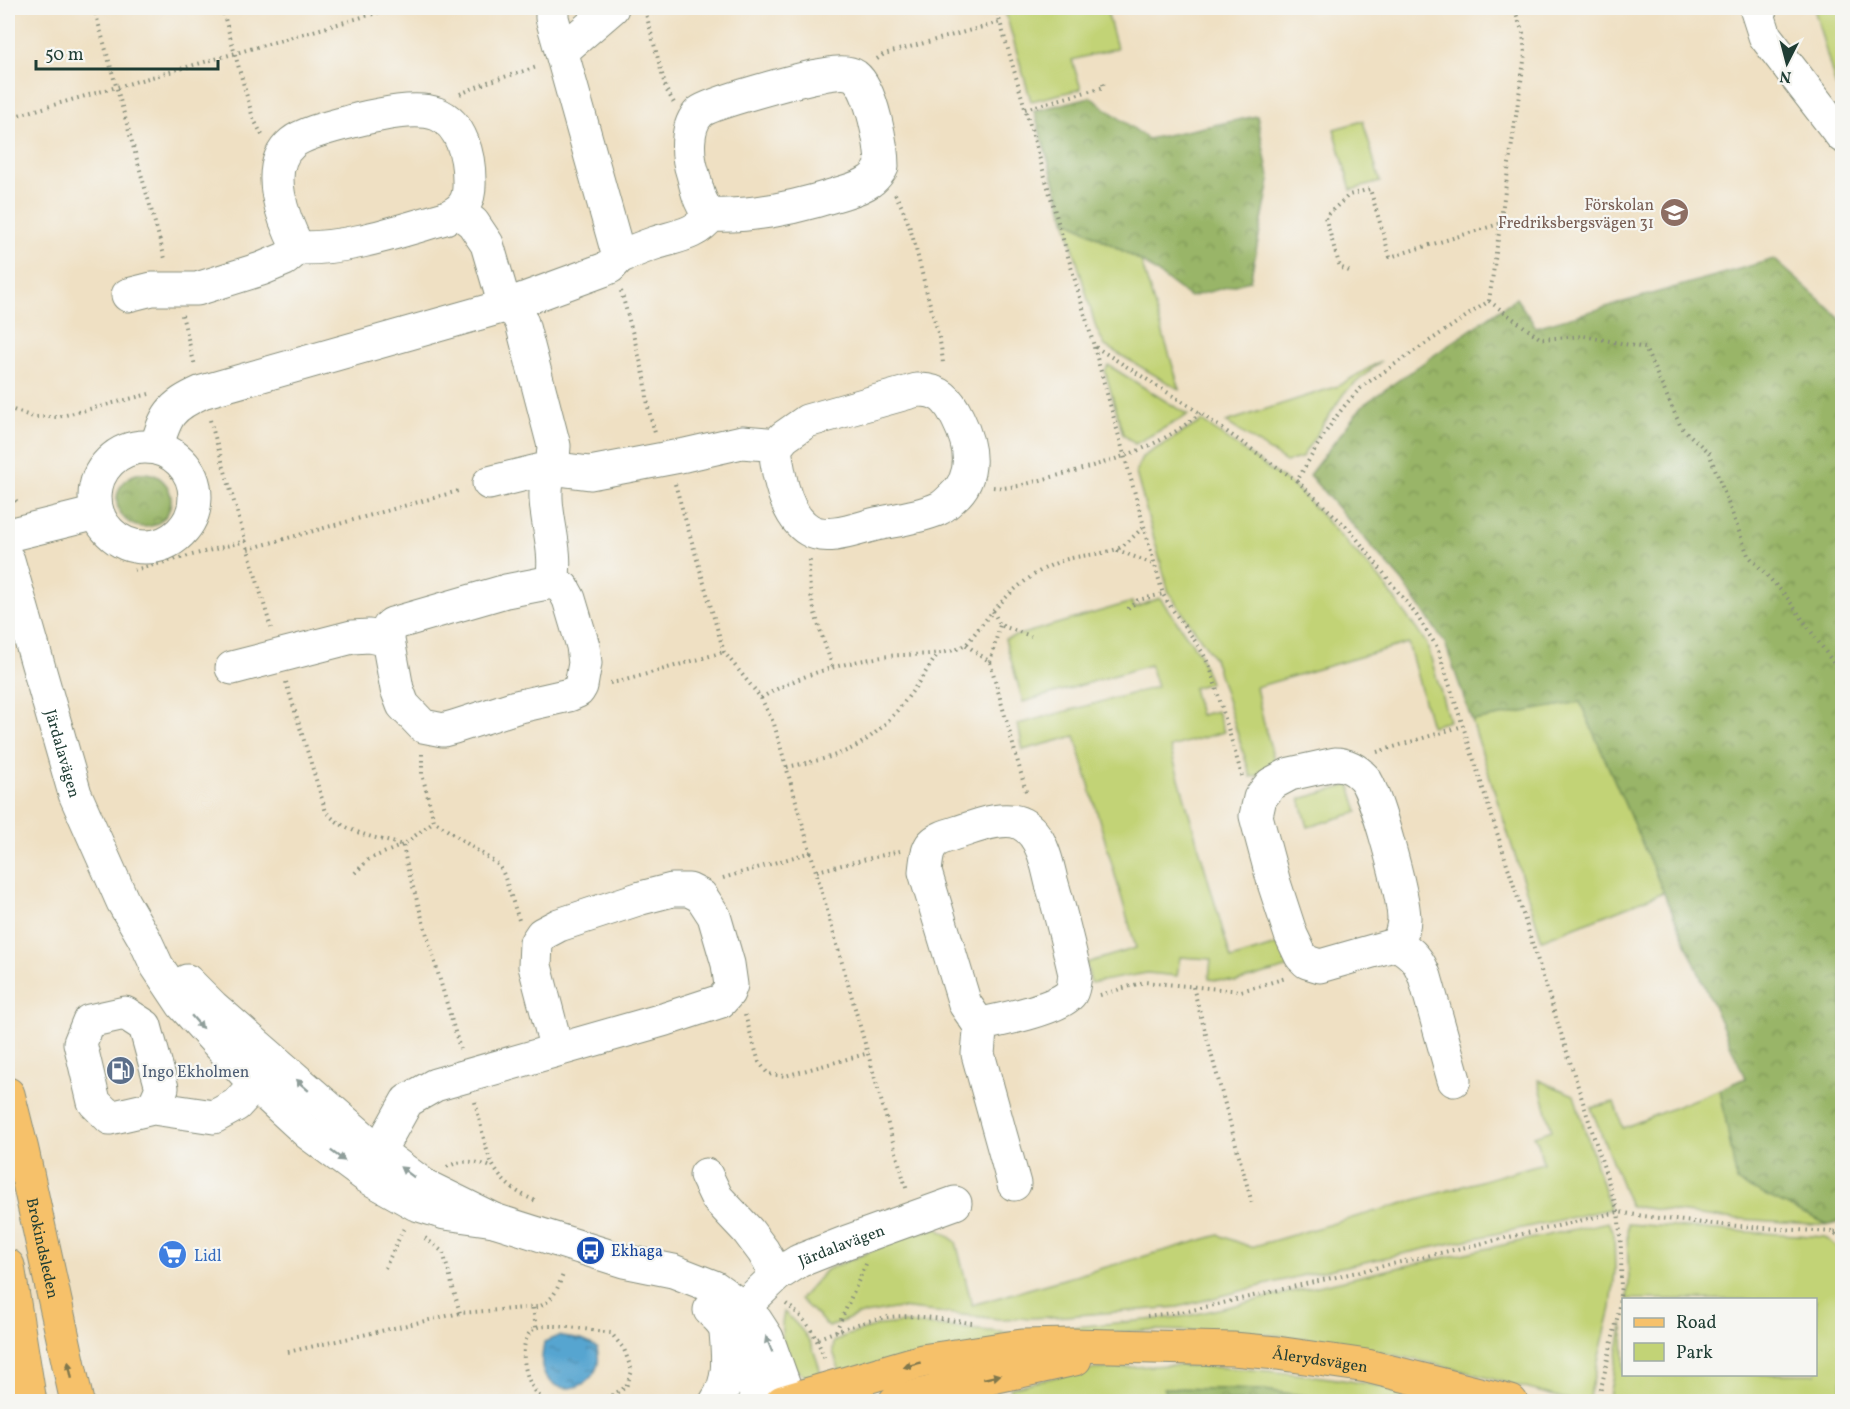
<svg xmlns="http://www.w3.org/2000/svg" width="1850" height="1409" font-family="Vollkorn,serif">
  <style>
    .green { fill: #c2d376; stroke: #708855; stroke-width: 1.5 }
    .forest { fill: url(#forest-crowns); stroke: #5c794e; stroke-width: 1.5 }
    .water { fill: url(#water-ripples); stroke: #3b7182; stroke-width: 1.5 }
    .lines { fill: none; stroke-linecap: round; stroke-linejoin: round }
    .minor-casing { stroke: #878e7c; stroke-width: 35 }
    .major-casing { stroke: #878e7c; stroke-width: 35 }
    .path { stroke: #878e7c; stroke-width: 4; stroke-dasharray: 1.5 4.5; stroke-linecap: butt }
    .minor { stroke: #fff; stroke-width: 33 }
    .major { stroke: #f6c16b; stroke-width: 33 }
    .oneway { fill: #8f9e9a }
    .oneway2 { fill: #80784d }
    .labels { text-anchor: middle; stroke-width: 4.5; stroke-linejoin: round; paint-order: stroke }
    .education-label { font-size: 16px; fill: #785e54; stroke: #f6f6f2; text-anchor: end }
    .street-label { font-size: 16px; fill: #1f3d34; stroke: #f6f6f2 }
    .service-label { font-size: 16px; fill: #4e5e75; stroke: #f6f6f2; text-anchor: start }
    .transit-label { font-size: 16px; fill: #164399; stroke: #f6f6f2; text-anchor: start }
    .shop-label { font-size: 16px; fill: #366cbe; stroke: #f6f6f2; text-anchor: start }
  </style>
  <defs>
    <pattern id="forest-crowns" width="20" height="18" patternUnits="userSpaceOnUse" patternTransform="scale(1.5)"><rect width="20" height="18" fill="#99b567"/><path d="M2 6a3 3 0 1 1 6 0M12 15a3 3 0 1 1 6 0" fill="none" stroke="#7c9456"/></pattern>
    <pattern id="water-ripples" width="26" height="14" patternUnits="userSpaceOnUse" patternTransform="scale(1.5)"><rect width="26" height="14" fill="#57a5d0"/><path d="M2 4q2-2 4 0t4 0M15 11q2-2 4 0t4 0" fill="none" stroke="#4788aa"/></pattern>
  </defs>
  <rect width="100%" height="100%" fill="#f6f6f2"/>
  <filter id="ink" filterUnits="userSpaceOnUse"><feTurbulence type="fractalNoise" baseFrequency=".0167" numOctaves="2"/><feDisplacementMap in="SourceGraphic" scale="12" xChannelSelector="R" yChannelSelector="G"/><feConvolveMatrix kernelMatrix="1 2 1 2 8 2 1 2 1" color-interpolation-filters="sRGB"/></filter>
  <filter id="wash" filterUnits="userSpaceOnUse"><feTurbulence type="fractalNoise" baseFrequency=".008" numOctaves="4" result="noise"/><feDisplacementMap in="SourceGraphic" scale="24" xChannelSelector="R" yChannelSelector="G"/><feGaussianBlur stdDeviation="1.35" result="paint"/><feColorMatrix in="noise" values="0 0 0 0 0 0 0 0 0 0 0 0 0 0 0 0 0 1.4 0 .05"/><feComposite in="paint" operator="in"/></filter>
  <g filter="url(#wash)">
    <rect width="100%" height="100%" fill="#efe0c3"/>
    <path class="green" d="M1004 8H1106L1117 48 1072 60 1081 89 1031 101Z
      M1814 8H1842V94L1836 87Z
      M1363 121 1380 182 1351 190 1334 129Z
      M1065 219 1141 261 1180 390 1105 346 1096 328Z
      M1381 361 1344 393 1301 458 1286 462 1226 422 1338 386Z
      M1108 365 1188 415 1135 444 1123 434 1105 371Z
      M1202 421 1297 489 1381 580 1427 644 1449 721 1431 726 1408 643 1256 687 1263 720 1277 770 1251 777 1214 658 1169 593 1136 473 1142 457Z
      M1160 598 1199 653 1210 683 1193 688 1200 715 1217 711 1224 732 1170 747 1231 959 1286 942 1294 966 1236 982 1209 979 1211 959 1180 957 1177 976 1147 973 1091 983 1086 963 1136 948 1075 736 1023 750 1018 724 1157 687 1150 665 1023 702 1005 639 1132 602 1134 608Z
      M1580 702 1664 892 1542 940 1472 721Z
      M1350 785 1358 812 1308 827 1300 799Z
      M1538 1080 1574 1095 1610 1209 1304 1275 1178 1307 1054 1317 999 1319 900 1308 858 1315 829 1327 800 1299 826 1270 912 1234 937 1228 956 1242 972 1305 1219 1235 1251 1247 1543 1163 1538 1143 1534 1136 1552 1130Z
      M1720 1089 1738 1182 1829 1225 1724 1218 1630 1206 1591 1108 1614 1102 1623 1128Z
      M1608 1222 1614 1235 1615 1271 1611 1308 1588 1401H1573L1448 1367 1330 1341 1242 1332 1150 1330 1082 1334 841 1376 833 1351 834 1342 842 1337 880 1325 903 1323 1012 1333 1188 1316 1383 1271Z
      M1628 1224 1825 1237 1842 1252V1401H1608L1623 1323 1624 1374H1816V1300L1627 1299 1629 1283 1627 1233Z
      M784 1312C811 1336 813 1346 823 1380 787 1379 777 1342 784 1312Z
      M1168 1365C1261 1368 1356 1377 1447 1401H1341L1264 1390 1165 1388 1167 1401 989 1402 1012 1396 1010 1388 1085 1370Z"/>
    <path class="forest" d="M1090 97 1148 139 1257 116 1270 181 1250 281 1190 297 1141 261 1065 219 1034 111Z
      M1774 259 1838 316 1842 323V1222L1829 1225 1737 1182 1720 1089 1745 1078 1580 702 1472 721 1445 643 1403 582 1309 475 1363 405 1516 298 1536 327Z
      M117 500a27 27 0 1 1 54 0a27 27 0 1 1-54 0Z
      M1164 1388 1264 1390 1341 1401H1167Z"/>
    <path class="water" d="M558 1336C575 1340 582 1337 597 1348 598 1354 600 1361 597 1367 589 1389 558 1397 545 1375 539 1365 543 1352 544 1342Z"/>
  </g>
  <g filter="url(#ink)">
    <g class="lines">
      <defs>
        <g id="minor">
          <path d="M1756 8 1765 36 1842 136"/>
          <path d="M562 51 612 8"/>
          <path d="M459 212 473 223 487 244 505 306 603 270 610 267 619 257 552 18V8"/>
          <path d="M619 257C631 252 643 247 655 243 677 236 696 235 711 215 753 217 794 208 835 195 847 191 859 189 870 181 875 178 878 173 882 167 882 147 872 89 855 76 846 70 828 74 818 76 800 79 711 103 700 112 685 126 687 156 693 174 697 188 699 205 711 215"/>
          <path d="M128 295 152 289H197L261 269 285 259 298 248C284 221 262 168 292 143 305 132 339 125 356 120 378 115 416 106 437 114 462 124 469 157 469 180 470 201 464 210 445 218 396 232 349 249 298 248"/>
          <circle cx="145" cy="497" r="50"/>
          <path d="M156 448C166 415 169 407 202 392L505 306 517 313 522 323 554 446 553 459 550 468 489 483"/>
          <path d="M8 535 97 513"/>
          <path id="s1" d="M8 560 75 794 123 902 144 938 157 966 183 1005 255 1084 308 1133 366 1176 416 1204 445 1213 494 1220"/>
          <path d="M552 582C560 542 537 507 550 468L590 473 685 455 742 442 767 444 775 448C778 473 785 516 809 530 827 541 856 529 876 524 896 520 919 517 938 509 943 507 948 502 952 498 977 477 971 445 958 419 949 400 940 389 917 390L807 421 784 437 775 448"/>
          <path d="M232 668 352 637 369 636 388 640 397 689 403 705 423 726 443 730 454 727 516 707 569 695 578 691 581 686 585 663 583 646 569 599 563 588 552 582 506 591 392 624 389 627 388 640"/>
          <path d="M1397 944C1401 936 1404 928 1404 918 1403 894 1377 795 1364 778 1357 770 1346 764 1335 764L1290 774 1271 784 1260 798 1256 816 1274 883 1291 935 1301 956 1307 962 1320 966 1397 944C1412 953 1419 960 1425 977L1454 1080"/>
          <path d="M187 981 213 1007 378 1151 425 1186 494 1220 624 1261 673 1271 714 1287 742 1307 756 1321 767 1338 790 1402"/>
          <path d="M982 1024C1001 1020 1061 1008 1071 993 1074 988 1074 980 1075 974 1068 944 1061 914 1052 884 1049 873 1047 860 1042 849 1038 839 1031 829 1022 824 1005 815 977 826 959 832 930 841 928 842 925 872L965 1004 978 1023 982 1024 980 1031 978 1054 1014 1184"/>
          <path d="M153 1108 162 1088 145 1026 125 1013 89 1021 80 1043 94 1102 110 1118 153 1108 214 1117 236 1105 270 1068"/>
          <path d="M369 1169 407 1101 435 1085 666 1019 721 1001 728 993 731 985 728 964 714 916 701 896 689 890H672L641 898 559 925 542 934 536 943 535 966 557 1050"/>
          <path d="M706 1175 717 1198 748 1231 763 1251 777 1275"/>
          <path d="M710 1310C739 1336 747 1365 759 1402"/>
          <path id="s2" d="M726 1324 777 1275 799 1261 847 1242 955 1203"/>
          <path d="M716 1402C731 1381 728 1356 726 1332"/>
        </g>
        <g id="major">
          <path id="s3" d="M8 1094 22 1150 77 1402"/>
          <path d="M8 1266 30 1402"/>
          <path id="s4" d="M782 1402 922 1361 1022 1346 1071 1345 1233 1349 1277 1353 1367 1366 1511 1402"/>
          <path d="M895 1402 993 1377 1075 1359"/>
        </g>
      </defs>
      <use href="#minor" class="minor-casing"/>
      <use href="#major" class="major-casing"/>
      <path class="path" d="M94 8 166 262
        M222 8 253 118 262 135
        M996 8 1094 346 1200 413 1297 481C1317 446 1335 412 1364 385L1489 301 1525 54 1523 33 1514 8
        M639 9 645 10 666 89 674 103
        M646 10 656 8
        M877 59 884 54 1001 22
        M460 94 488 82 537 67
        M1025 109 1104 87 1103 83
        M8 118 394 8
        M895 194C912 222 919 264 928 297 934 319 942 342 943 365
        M1349 271 1340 267 1325 217 1349 195 1370 189 1390 257 1499 224
        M621 291 645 378 648 407 655 433
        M1489 301 1541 339 1584 336 1645 348 1681 427 1709 453 1748 555 1786 596 1842 675
        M182 315 195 366
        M1094 347 1163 594C1177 620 1198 640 1210 667L1242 776
        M8 408 33 417H58L149 394
        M210 420 271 628
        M1297 481 1350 530 1417 616 1437 647 1463 726 1618 1212C1622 1248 1623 1284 1617 1319 1611 1347 1604 1374 1598 1402
        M675 484 724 652 761 698 774 724 907 1191
        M993 487 1003 488 1019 486C1081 468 1151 457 1200 413
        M8 491 18 503
        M248 549 462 490
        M1117 550 1153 564
        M810 560C805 596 822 634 833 668
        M134 570 246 541
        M1128 609 1138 600 1163 594
        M993 611 1000 625 1031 636
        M966 645 990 662 1027 795
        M990 662 1000 625
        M286 682 326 812C345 833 377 838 403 845L407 866 460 1049
        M610 683 622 681 724 652
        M761 698C798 675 845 662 889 656 915 653 941 658 966 645 992 610 1021 575 1064 560 1080 555 1098 555 1114 550 1124 548 1135 534 1143 528
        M1842 723 1839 733 1842 753
        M1377 752 1463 726
        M422 754V774L434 821 500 866 504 875 519 920
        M787 767C805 763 824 760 841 753 884 738 913 691 937 655
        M817 871 900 851
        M355 873 369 859 403 845 434 821
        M723 878 811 852
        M1193 987 1253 1207
        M1100 995 1144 982 1241 991 1286 978
        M745 1015 759 1062 768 1074 785 1076 869 1053
        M475 1102C488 1150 485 1180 536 1201
        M447 1167C462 1159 476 1161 491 1167
        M1842 1232H1833L1842 1240
        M425 1238 443 1252 460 1313
        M385 1268 404 1228
        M786 1304C807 1319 817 1337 825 1360
        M533 1308 536 1328
        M1147 1316 1188 1311 1618 1212C1690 1224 1761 1228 1833 1232
        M836 1331 866 1264
        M818 1338C841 1330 864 1320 889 1317 916 1314 945 1320 972 1323
        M288 1352 460 1313 538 1307C554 1301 558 1287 564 1272
        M550 1402C525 1396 513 1338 536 1328 550 1322 595 1331 611 1333L624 1349 632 1371 626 1387 611 1396 581 1402"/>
      <use href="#minor" class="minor"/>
      <use href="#major" class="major"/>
    </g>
    <defs><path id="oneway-solid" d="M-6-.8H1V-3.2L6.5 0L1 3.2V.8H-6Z" transform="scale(1.5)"/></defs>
    <g class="oneway">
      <use href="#oneway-solid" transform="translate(197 1022) rotate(49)"/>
      <use href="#oneway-solid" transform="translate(302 1085) rotate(-139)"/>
      <use href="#oneway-solid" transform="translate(338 1156) rotate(37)"/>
      <use href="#oneway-solid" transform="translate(407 1172) rotate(-143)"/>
      <use href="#oneway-solid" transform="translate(769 1344) rotate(-112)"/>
    </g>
    <g class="oneway2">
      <use href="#oneway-solid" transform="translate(912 1365) rotate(164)"/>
      <use href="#oneway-solid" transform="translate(70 1370) rotate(-102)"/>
      <use href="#oneway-solid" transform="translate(992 1377) rotate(-13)"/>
    </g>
  </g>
  <defs>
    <symbol id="school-disc" viewBox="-11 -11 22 22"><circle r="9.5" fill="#8d6e63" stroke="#f6f6f2"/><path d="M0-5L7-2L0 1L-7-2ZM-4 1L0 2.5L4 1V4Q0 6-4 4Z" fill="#fff"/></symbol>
    <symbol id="fuel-disc" viewBox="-11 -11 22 22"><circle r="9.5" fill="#5c6f8a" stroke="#f6f6f2"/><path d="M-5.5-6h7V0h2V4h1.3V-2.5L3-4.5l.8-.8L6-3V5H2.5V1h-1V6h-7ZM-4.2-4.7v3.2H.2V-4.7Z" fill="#fff"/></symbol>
    <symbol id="bus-disc" viewBox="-11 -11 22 22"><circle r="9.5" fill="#1a4fb4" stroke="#f6f6f2"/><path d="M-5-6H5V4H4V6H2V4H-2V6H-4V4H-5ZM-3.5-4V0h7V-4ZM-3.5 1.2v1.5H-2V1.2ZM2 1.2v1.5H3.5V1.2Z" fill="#fff"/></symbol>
    <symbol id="supermarket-disc" viewBox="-11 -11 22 22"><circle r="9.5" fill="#3f7fe0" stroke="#f6f6f2"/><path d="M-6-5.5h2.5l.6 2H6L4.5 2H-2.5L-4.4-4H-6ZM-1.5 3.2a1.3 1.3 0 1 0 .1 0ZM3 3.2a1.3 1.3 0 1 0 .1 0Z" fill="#fff"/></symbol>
  </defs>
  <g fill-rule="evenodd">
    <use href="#school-disc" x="1658" y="196" width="33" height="33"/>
    <use href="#fuel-disc" x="104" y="1054" width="33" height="33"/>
    <use href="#bus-disc" x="574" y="1234" width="33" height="33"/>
    <use href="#supermarket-disc" x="156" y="1238" width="33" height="33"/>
  </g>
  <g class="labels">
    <g class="education-label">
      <text x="1654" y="210">Förskolan<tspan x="1654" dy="18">Fredriksbergsvägen 31</tspan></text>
    </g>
    <g class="street-label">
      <text dy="6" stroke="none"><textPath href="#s1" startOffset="201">Järdalavägen</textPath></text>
      <text dy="6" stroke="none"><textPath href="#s2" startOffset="142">Järdalavägen</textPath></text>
      <text dy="6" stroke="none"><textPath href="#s3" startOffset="158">Brokindsleden</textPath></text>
      <text dy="6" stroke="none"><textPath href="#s4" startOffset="546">Ålerydsvägen</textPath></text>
    </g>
    <g class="service-label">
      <text x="142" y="1077">Ingo Ekholmen</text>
    </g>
    <g class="transit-label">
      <text x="611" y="1256">Ekhaga</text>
    </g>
    <g class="shop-label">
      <text x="194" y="1261">Lidl</text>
    </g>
  </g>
  <rect width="1850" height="1409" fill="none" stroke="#f6f6f2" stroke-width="30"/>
  <rect x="1622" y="1298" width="195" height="78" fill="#f6f6f2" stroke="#a0aca6" stroke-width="1.5"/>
  <rect x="1634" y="1318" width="30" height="9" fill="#f6c16b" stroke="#a0aca6" stroke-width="1.5"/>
  <text x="1676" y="1328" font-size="18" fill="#1f3d34">Road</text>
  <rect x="1634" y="1343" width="30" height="18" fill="#c2d376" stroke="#a0aca6" stroke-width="1.5"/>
  <text x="1676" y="1358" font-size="18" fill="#1f3d34">Park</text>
  <g transform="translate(1787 63) rotate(186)" stroke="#f6f6f2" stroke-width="4.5" paint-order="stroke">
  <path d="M0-4.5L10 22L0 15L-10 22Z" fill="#1f3d34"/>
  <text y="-9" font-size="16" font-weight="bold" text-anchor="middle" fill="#1f3d34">N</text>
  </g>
  <path d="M36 60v9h182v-9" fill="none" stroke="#1f3d34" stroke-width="3"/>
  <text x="45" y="60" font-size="18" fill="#1f3d34" stroke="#f6f6f2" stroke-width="4.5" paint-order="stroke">50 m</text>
</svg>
